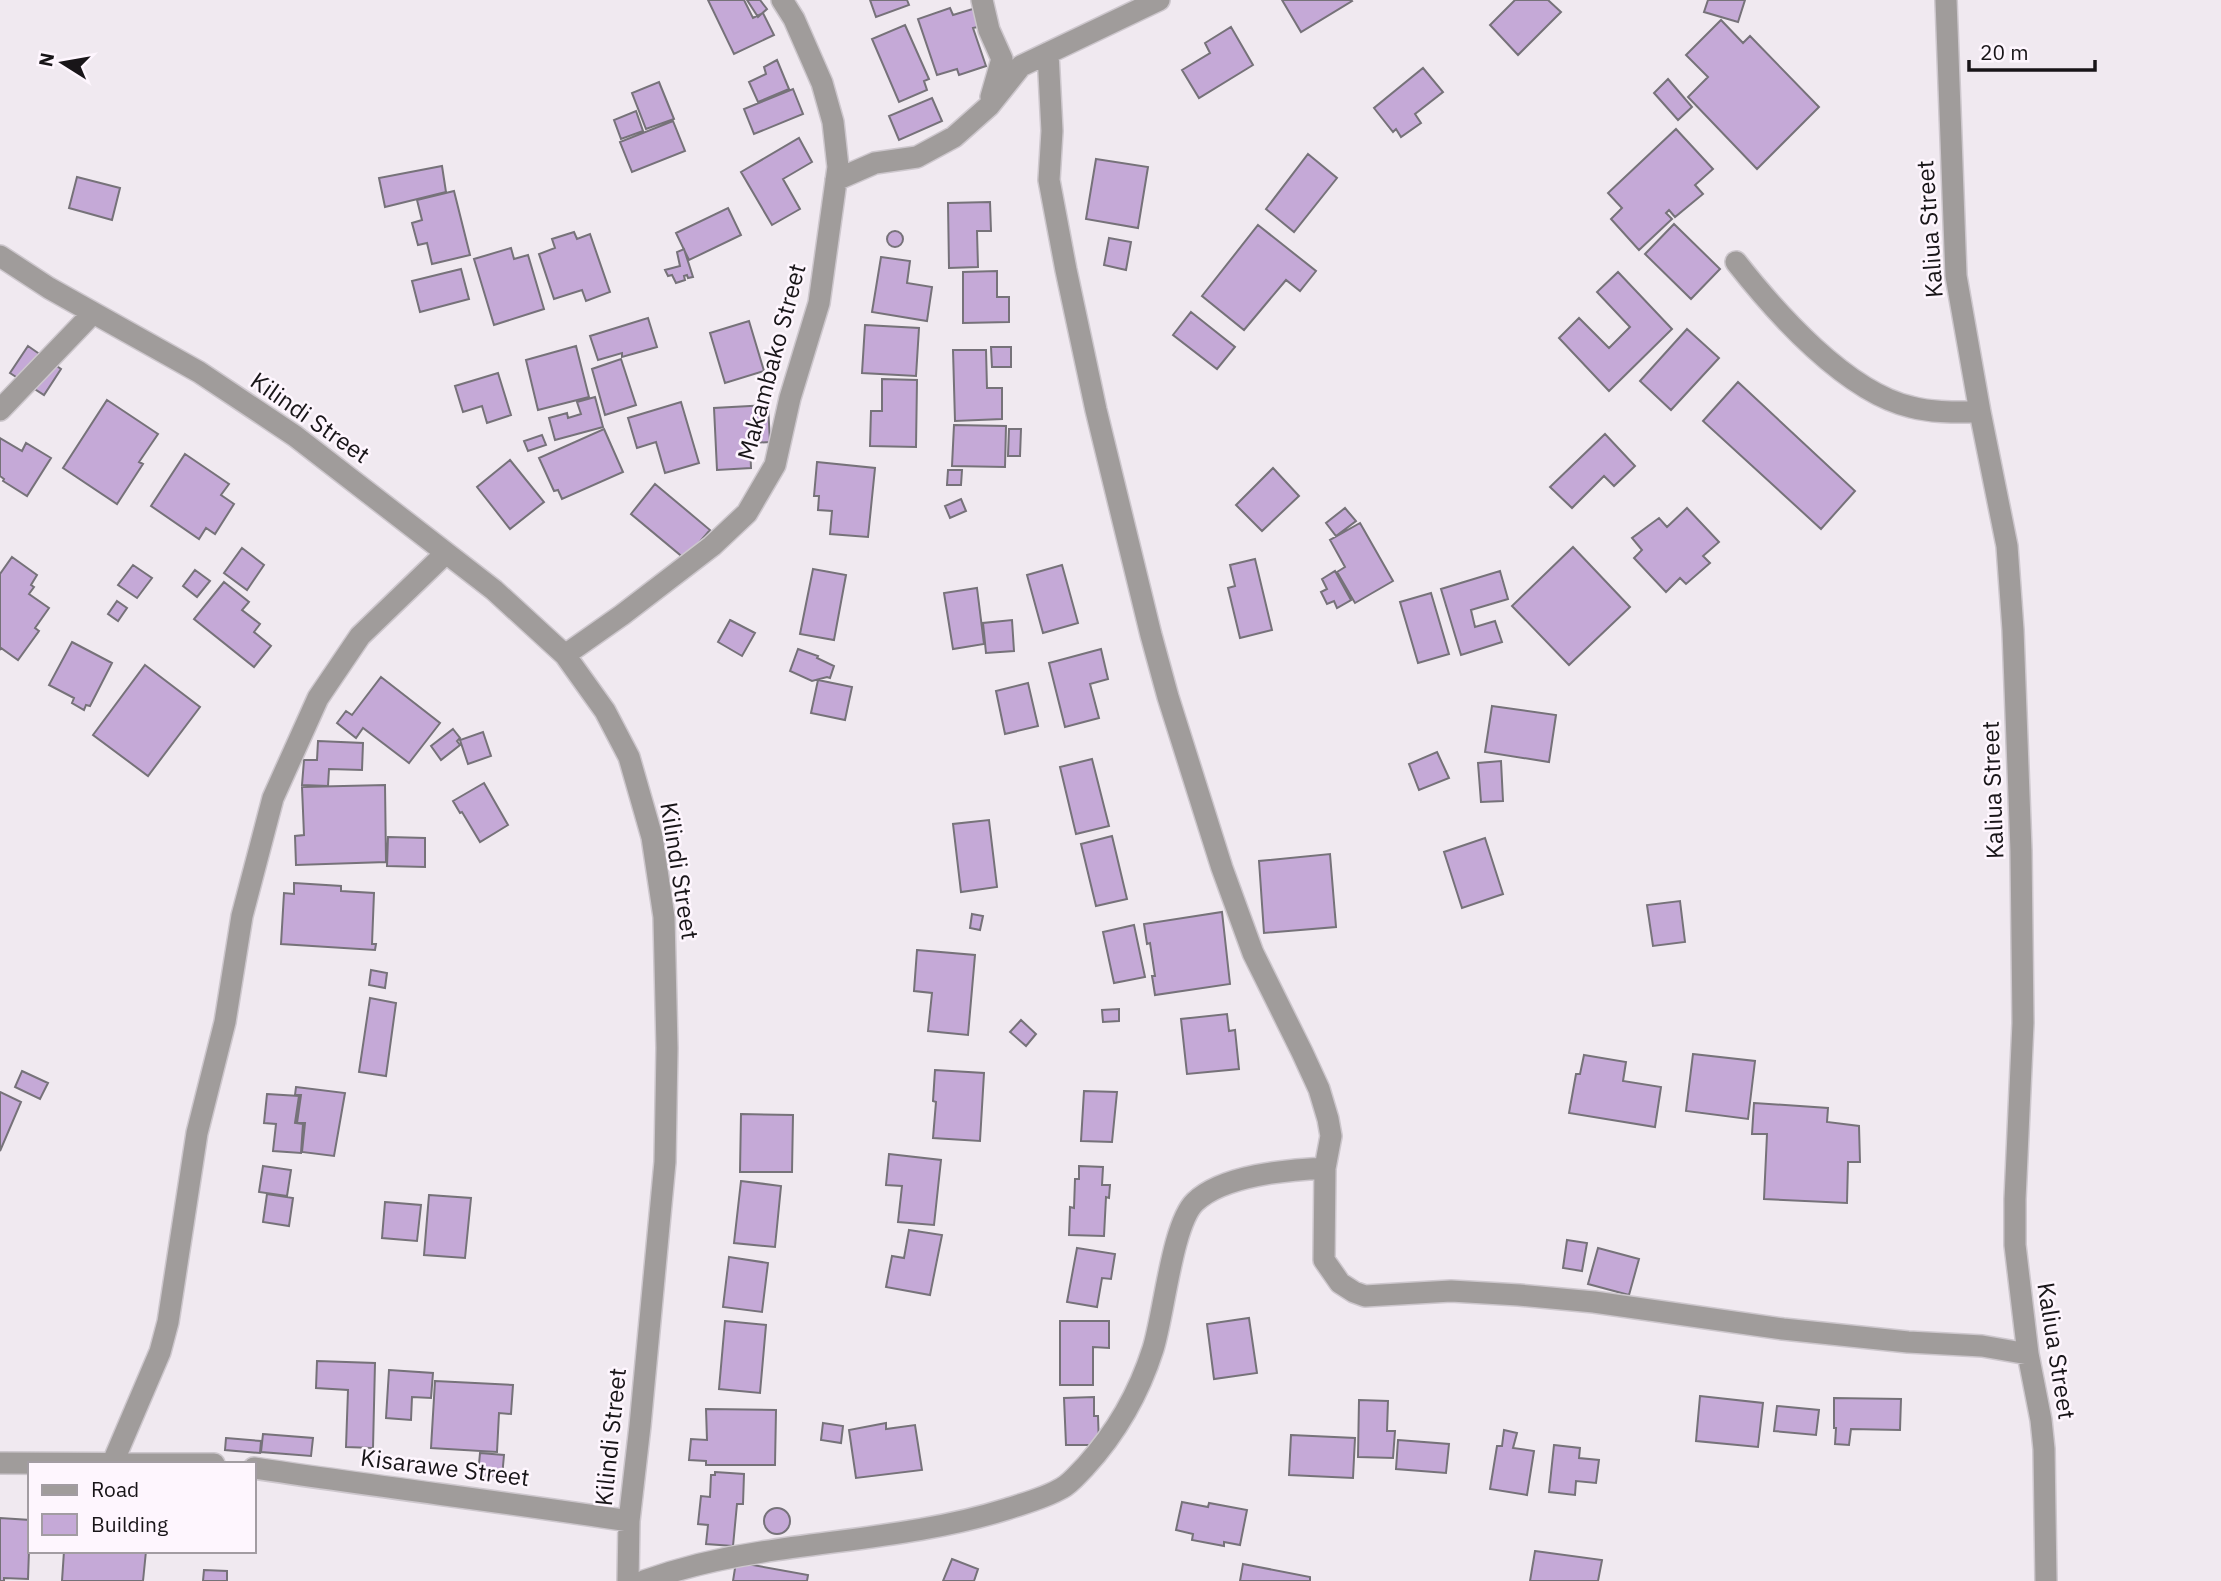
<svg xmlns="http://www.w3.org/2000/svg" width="2221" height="1581" font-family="'IBM Plex Sans',sans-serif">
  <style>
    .building { fill: #c5a9d7; stroke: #767279; stroke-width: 2 }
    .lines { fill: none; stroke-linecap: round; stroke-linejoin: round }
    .minor-casing { stroke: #cdc7cd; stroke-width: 24 }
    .minor { stroke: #a09c9b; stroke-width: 21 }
    .labels { text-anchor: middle; stroke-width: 5; stroke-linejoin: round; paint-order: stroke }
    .street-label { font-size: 24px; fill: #181518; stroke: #fef6fe }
  </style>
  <rect width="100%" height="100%" fill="#f0e9f0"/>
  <path class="building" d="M708 0H744L753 18 763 13 774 35 734 54Z
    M747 0H760L767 9 758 17Z
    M870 0H907L909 5 876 17Z
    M1282 0H1351L1352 1 1301 32Z
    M1515 0H1548L1561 12 1518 55 1490 25Z
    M1708 0H1745L1738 22 1704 12Z
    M950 8 953 15 976 8 982 26 973 28 986 66 959 75 957 69 937 75 918 19Z
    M1721 20 1743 43 1750 36 1819 107 1757 169 1688 97 1708 77 1686 55Z
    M905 25 929 79 924 81 927 90 899 102 872 39Z
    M1231 27 1253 65 1199 98 1182 70 1210 53 1205 43Z
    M777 60 789 89 758 102 749 82 766 74 764 67Z
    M1423 68 1443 92 1415 114 1421 123 1401 137 1396 129 1393 132 1374 108Z
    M1668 79 1692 107 1678 120 1654 93Z
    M659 82 674 119 646 129 632 93Z
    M793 89 803 114 754 134 744 109Z
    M932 98 942 121 899 140 889 116Z
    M636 111 643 131 621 139 614 120Z
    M673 121 685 151 632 172 620 142Z
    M1676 129 1713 169 1695 185 1703 194 1675 217 1669 210 1666 213 1672 219 1639 250 1611 219 1622 208 1608 193Z
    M799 138 812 162 783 179 800 209 772 225 741 172Z
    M1308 154 1337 178 1294 232 1266 209Z
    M1096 159 1148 167 1138 228 1086 219Z
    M442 166 446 192 385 207 379 178Z
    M77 177 120 188 112 220 69 208Z
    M454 191 470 255 432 264 427 243 418 245 412 223 422 220 417 200Z
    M990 202 991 231H977L978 267 949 268 948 203Z
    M728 208 741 235 689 260 676 233Z
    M1674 224 1720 269 1691 299 1645 254Z
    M1258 225 1316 271 1300 291 1286 280 1244 330 1202 296Z
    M887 239a8 8 0 1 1 16 0a8 8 0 1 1-16 0Z
    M574 232 577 239 590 234 610 292 586 301 582 290 554 299 539 254 555 248 552 239Z
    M1109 238 1131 242 1126 270 1104 265Z
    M511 248 514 259 528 255 544 309 494 325 474 259Z
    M684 249 693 277 688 278 687 275 684 276 685 280 676 283 672 275 668 276 665 270 680 266 677 252Z
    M881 257 910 261 907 283 932 287 927 321 872 312Z
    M461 269 469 299 420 312 412 281Z
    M997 271V297H1009V322L963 323V272Z
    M1618 272 1672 329 1609 391 1559 338 1579 318 1609 348 1630 327 1597 292Z
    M1191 312 1235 347 1217 369 1173 335Z
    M648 318 657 347 622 357V353L598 360 590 336Z
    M749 321 764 371 725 383 710 333Z
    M865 325 919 328 916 376 862 373Z
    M1687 329 1719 358 1671 410 1640 381Z
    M28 346 61 369 44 395 10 373Z
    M576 346 589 397 538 410 526 360Z
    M991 347H1011V367H992Z
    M953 350H986L987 388H1002V419L955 421Z
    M621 359 636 405 605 415 592 369Z
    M498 373 511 415 487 423 482 406 463 412 455 386Z
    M882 379 917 380 916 447 870 446 871 411H882Z
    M1738 382 1855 491 1821 529 1703 421Z
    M595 397 603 427 555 440 549 418 567 413 568 418 581 414 577 402Z
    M107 400 158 434 139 462 143 464 117 504 63 468Z
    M681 402 699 463 665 473 656 442 637 448 628 418Z
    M768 405 770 442 750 443 751 468 717 470 714 408Z
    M954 425 1006 426 1005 467 952 466Z
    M604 429 623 472 562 499 558 490 554 491 539 458Z
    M1009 429H1021L1020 456H1008Z
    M1605 434 1635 466 1614 486 1604 476 1572 508 1550 487Z
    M542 435 546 445 528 451 524 441Z
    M0 438 22 451 26 443 51 458 27 496 3 481 4 479 0 476Z
    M185 454 229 484 221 495 234 504 215 534 206 528 199 539 151 506Z
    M510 460 544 502 510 529 477 487Z
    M817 462 875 468 868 537 830 534 832 511 818 510 819 496H814Z
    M1273 468 1299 496 1262 531 1236 505Z
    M948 470H962L961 485H947Z
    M655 484 710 530 685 559 631 514Z
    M961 499 966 511 950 518 945 506Z
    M1345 508 1356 521 1336 536 1326 523Z
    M1687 508 1719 542 1703 556 1710 563 1686 584 1680 578 1666 592 1634 558 1642 550 1632 538 1659 518 1667 527Z
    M1360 523 1393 581 1355 603 1337 572 1345 567 1330 540Z
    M1573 547 1630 607 1569 665 1512 606Z
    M242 548 264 565 247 590 224 573Z
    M12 557 37 575 31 585 34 587 29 594 49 608 35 628 39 631 18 660 1 648 0 650V574Z
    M1255 559 1272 630 1240 638 1228 588 1235 586 1230 565Z
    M133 565 152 578 137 598 118 585Z
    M1062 565 1078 623 1043 633 1027 575Z
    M813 569 846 575 834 640 800 634Z
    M195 570 210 581 197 597 183 586Z
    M1335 571 1351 600 1337 608 1334 601 1327 604 1321 592 1327 589 1322 579Z
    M1500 571 1508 599 1471 610 1475 627 1495 621 1502 642 1461 655 1441 589Z
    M224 582 249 602 242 610 260 624 254 632 271 646 254 667 194 619Z
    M977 588 984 644 953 649 944 593Z
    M1431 593 1449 654 1418 663 1400 602Z
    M117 601 127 608 118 621 108 614Z
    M730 620 755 633 742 656 718 642Z
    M1012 620 1014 651 986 653 983 623Z
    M72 642 112 663 90 706 86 705 84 710 72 703 74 698 49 685Z
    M798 649 818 656 817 658 834 666 830 678 827 677 812 681 790 671Z
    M1101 649 1108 679 1090 684 1099 718 1065 727 1049 663Z
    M145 665 200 707 148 776 93 735Z
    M381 677 440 723 409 763 363 728 356 738 337 723 346 711 352 715Z
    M818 680 852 687 845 720 811 713Z
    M1028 683 1038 726 1005 734 996 691Z
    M1492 706 1556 715 1549 762 1485 752Z
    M453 729 460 738 457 741 460 745 441 760 431 746Z
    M483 732 491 756 468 764 460 740Z
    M318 741 363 743 362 770 329 769 328 786 302 785 304 760H317Z
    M1437 752 1449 778 1419 790 1409 764Z
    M1092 759 1109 826 1076 834 1060 767Z
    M1501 761 1503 801 1481 802 1478 763Z
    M484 783 508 825 480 842 462 812 460 813 453 801Z
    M385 785 386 862 296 865 295 836 304 835 302 787Z
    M989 820 997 887 961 892 953 824Z
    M1112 836 1127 899 1096 906 1081 844Z
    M388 837 425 838V867L387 866Z
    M1485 838 1503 894 1462 908 1444 852Z
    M1330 854 1336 927 1264 933 1259 861Z
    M294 883 341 886V891L374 893 372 944H376L375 950 281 944 284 893 294 894Z
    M1680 901 1685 942 1653 946 1647 905Z
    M1222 912 1230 984 1155 995 1152 976H1155L1150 943 1147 944 1144 924Z
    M972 914 983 916 980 930 970 928Z
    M1134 925 1145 977 1114 983 1103 932Z
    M917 950 975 955 968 1035 928 1031 932 993 914 991Z
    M371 970 387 973 385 988 369 985Z
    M370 998 396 1003 386 1076 359 1072Z
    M1119 1009V1021L1103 1022 1102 1010Z
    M1227 1014 1229 1031 1235 1030 1239 1069 1187 1074 1181 1019Z
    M1021 1020 1036 1034 1026 1046 1010 1032Z
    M1693 1054 1755 1061 1748 1119 1686 1111Z
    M1584 1055 1626 1062 1623 1081 1661 1087 1655 1127 1569 1113 1576 1074H1580Z
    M935 1070 984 1073 980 1141 933 1138 936 1102 933 1101Z
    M22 1071 48 1083 40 1099 15 1087Z
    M296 1087 345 1093 334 1156 302 1152 305 1123H297L301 1095H295Z
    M1084 1091 1117 1092 1112 1142 1081 1141Z
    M0 1092 21 1102 0 1151Z
    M267 1094 299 1096 295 1123 303 1124 301 1153 273 1151 276 1124 264 1123Z
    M1754 1103 1828 1108 1827 1122 1859 1126 1860 1162H1848L1847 1203 1764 1199 1767 1134H1752Z
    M741 1114 793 1115 792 1172H740Z
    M889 1154 941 1160 934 1225 898 1222 902 1186 886 1185Z
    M263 1166 291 1170 287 1196 259 1192Z
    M1079 1166 1103 1167 1102 1185H1110L1109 1198 1106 1197 1104 1236 1069 1235 1070 1207 1074 1208 1075 1179H1079Z
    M741 1181 781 1186 775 1247 734 1243Z
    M267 1194 293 1198 289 1226 263 1222Z
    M429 1195 471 1198 465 1258 424 1255Z
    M385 1202 421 1205 417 1241 382 1238Z
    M909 1230 942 1235 930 1295 886 1287 892 1256 904 1258Z
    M1567 1240 1587 1243 1582 1271 1563 1268Z
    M1077 1248 1115 1254 1111 1279 1102 1278 1097 1307 1067 1302Z
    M1598 1248 1639 1259 1629 1295 1588 1284Z
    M729 1257 768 1263 762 1312 723 1307Z
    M1249 1318 1257 1373 1214 1379 1207 1324Z
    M725 1321 766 1325 760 1393 719 1389Z
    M1060 1321H1109V1348L1093 1347V1385H1060Z
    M317 1361 375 1363 373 1448 346 1447 348 1390 316 1388Z
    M389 1370 433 1373 431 1398 412 1397 411 1420 386 1418Z
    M435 1381 513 1385 511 1414 499 1413 497 1452 431 1448Z
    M1700 1396 1763 1403 1758 1447 1696 1441Z
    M1094 1397V1416H1098L1099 1445H1066L1064 1398Z
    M1834 1398 1901 1399 1900 1430 1851 1429 1849 1445 1835 1444 1836 1428H1834Z
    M1359 1400 1388 1401 1387 1431H1395L1393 1458 1358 1457Z
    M1777 1406 1819 1410 1816 1435 1774 1431Z
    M706 1409 776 1410 775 1465H706V1461L689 1460 691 1439 707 1440Z
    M823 1423 843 1426 841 1443 821 1440Z
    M886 1423V1429L915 1425 922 1470 856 1478 849 1430Z
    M1504 1430 1517 1433 1513 1448 1534 1451 1527 1495 1490 1489 1497 1446H1502Z
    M263 1434 313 1438 311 1456 261 1452Z
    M1291 1435 1355 1438 1353 1478 1289 1475Z
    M226 1438 261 1441 260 1453 225 1450Z
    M1398 1440 1449 1444 1446 1473 1396 1469Z
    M1554 1445 1580 1448 1579 1458 1599 1460 1596 1483 1576 1481 1575 1495 1549 1492Z
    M480 1453 504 1455 502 1477 478 1475Z
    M715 1472 744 1474 743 1504H737L733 1546 706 1544 708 1525 698 1524 701 1496 710 1497 711 1475H715Z
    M1182 1502 1208 1507 1209 1503 1247 1510 1240 1545 1224 1542V1546L1192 1540 1193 1534 1176 1530Z
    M764 1521a13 13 0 1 1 26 0a13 13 0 1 1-26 0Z
    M0 1518 30 1520 28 1579 4 1578V1581H0Z
    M64 1551H146L143 1581H62Z
    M1535 1551 1602 1560 1598 1581H1530Z
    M952 1559 978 1569 974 1581H943Z
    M736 1562 808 1575 807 1581H733Z
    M1243 1564 1310 1577V1581H1240Z
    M204 1570 227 1571V1581H203Z"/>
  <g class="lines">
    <defs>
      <path id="minor" d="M982 0 989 30 1002 59 991 97
        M1946 0 1956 276 1980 412 2007 546 2013 630 2021 851 2023 1023 2015 1199V1245L2028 1354 2041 1420 2044 1449 2046 1581
        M1048 53 1052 131 1049 180 1066 270 1096 410 1151 635 1168 697 1222 868 1253 953 1302 1052 1319 1089 1328 1119 1331 1136 1325 1168 1324 1260 1340 1283 1354 1292 1365 1296 1451 1291 1519 1295 1594 1302 1783 1329 1908 1342 1982 1346 2028 1354
        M836 180 875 163 917 157 954 137 989 106 1021 66 1159 0
        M0 256 49 288 199 372 295 436 494 590 565 655 605 711 629 757 652 837 664 917 667 1048 665 1162 640 1426 629 1521 628 1581
        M1736 262C1776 313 1846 392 1911 407 1934 413 1957 412 1980 412
        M0 410 93 313
        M565 655 622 615 712 546 747 513 775 465 790 398 819 303 838 167 833 122 822 83 794 19 782 0
        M113 1462 160 1352 168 1322 197 1133 225 1022 242 916 273 798 318 698 360 636 446 553
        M0 1463 214 1464
        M254 1468C379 1487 504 1502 629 1521
        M644 1581C683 1567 722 1558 762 1552 844 1539 928 1534 1007 1509 1025 1503 1045 1498 1062 1488 1070 1484 1078 1474 1085 1467 1116 1433 1139 1393 1153 1349 1164 1315 1172 1224 1195 1202 1223 1175 1287 1170 1325 1168"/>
    </defs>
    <use href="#minor" class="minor-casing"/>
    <use href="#minor" class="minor"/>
  </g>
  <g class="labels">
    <g class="street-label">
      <text transform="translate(1930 229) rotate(-94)" y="8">Kaliua Street</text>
      <text transform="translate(772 362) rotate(-75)" y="8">Makambako Street</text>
      <text transform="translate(310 418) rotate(35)" y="8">Kilindi Street</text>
      <text transform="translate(1993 790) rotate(-92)" y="8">Kaliua Street</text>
      <text transform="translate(679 871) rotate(81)" y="8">Kilindi Street</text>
      <text transform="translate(2056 1351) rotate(81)" y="8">Kaliua Street</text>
      <text transform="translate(611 1437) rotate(-84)" y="8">Kilindi Street</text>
      <text transform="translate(445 1468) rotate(7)" y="8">Kisarawe Street</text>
    </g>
  </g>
  <rect x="28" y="1462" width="228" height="91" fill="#fef6fe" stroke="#a29ca2" stroke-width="2"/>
  <rect x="42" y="1485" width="35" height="10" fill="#a09c9b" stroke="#a29ca2" stroke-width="2"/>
  <text x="91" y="1497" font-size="21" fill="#181518">Road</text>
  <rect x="42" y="1514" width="35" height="21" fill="#c5a9d7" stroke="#a29ca2" stroke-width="2"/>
  <text x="91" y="1532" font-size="21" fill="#181518">Building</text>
  <g transform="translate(63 63) rotate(281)" stroke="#fef6fe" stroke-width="5" paint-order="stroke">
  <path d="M0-5L12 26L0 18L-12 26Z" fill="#181518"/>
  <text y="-10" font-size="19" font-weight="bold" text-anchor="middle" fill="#181518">N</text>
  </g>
  <path d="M1969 60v10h126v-10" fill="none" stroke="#181518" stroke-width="3.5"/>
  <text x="1980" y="60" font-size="21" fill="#181518" stroke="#fef6fe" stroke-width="5" paint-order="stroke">20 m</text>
</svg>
